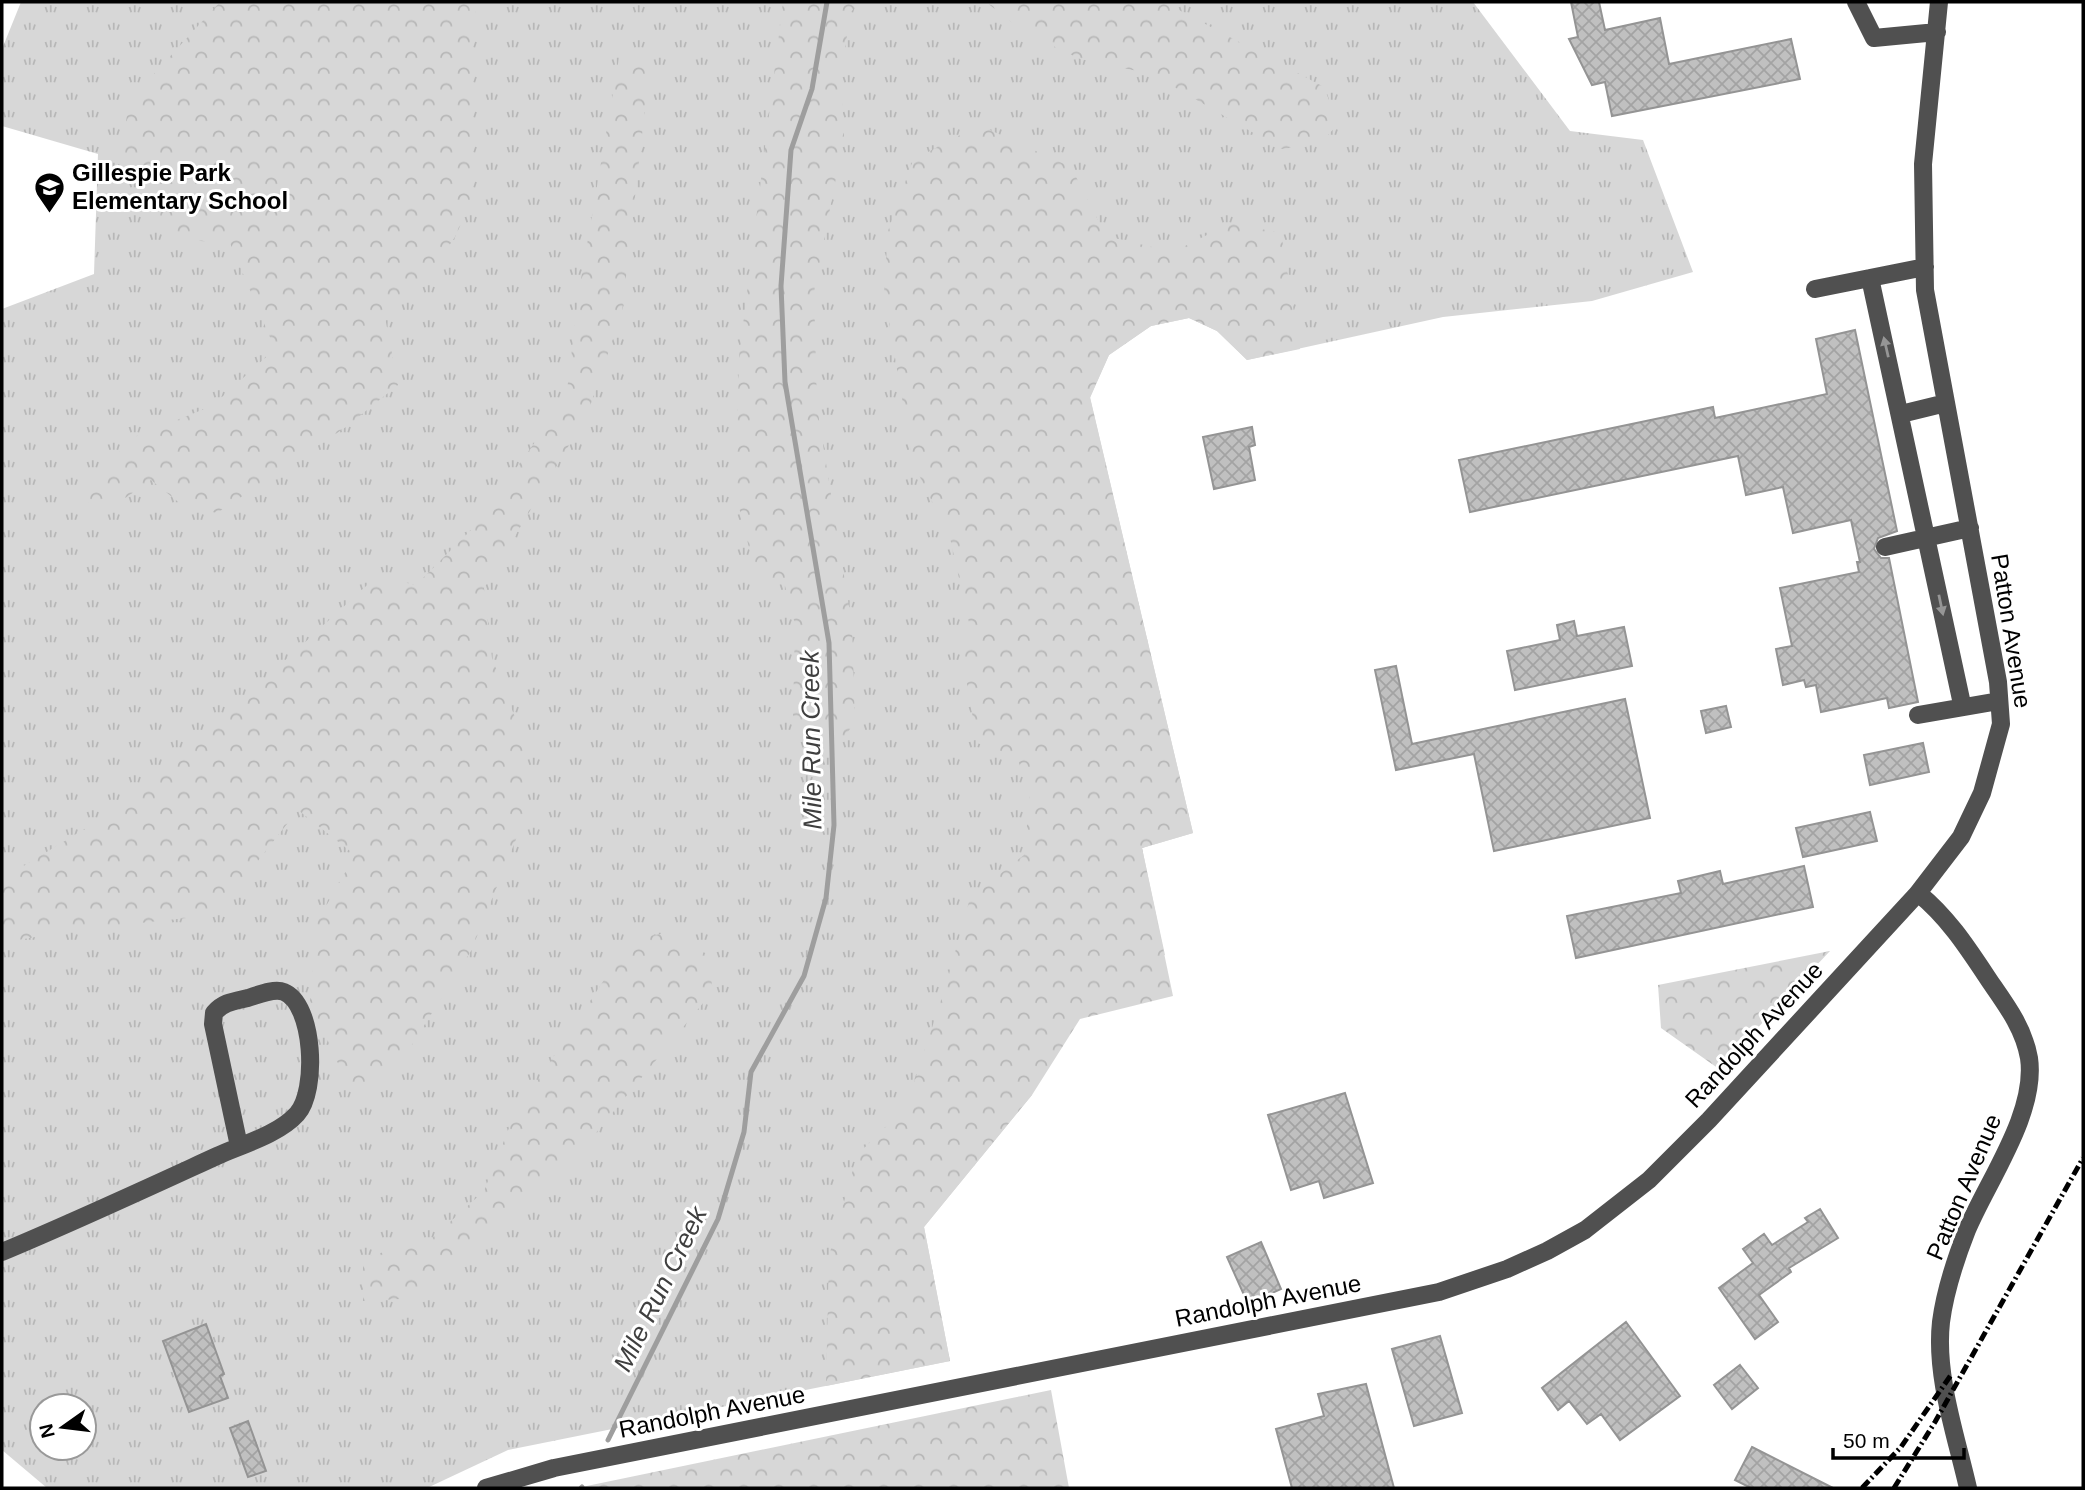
<svg xmlns="http://www.w3.org/2000/svg" width="2085" height="1490" font-family="Helvetica,sans-serif">
  <style>
    .grass { fill: url(#grass-tufts); fill-rule: evenodd }
    .forest { fill: url(#forest-crowns) }
    .lines { fill: none; stroke-linecap: round; stroke-linejoin: round }
    .stream { stroke: #9e9e9e; stroke-width: 5 }
    .building { fill: url(#building-cross-hatch); stroke: #949494; stroke-width: 2 }
    .minor { stroke: #505050; stroke-width: 18 }
    .rail { stroke: #000; stroke-width: 5; stroke-dasharray: 10 3.5 2 3.5; stroke-linecap: butt }
    .oneway { fill: #969696 }
    .labels { text-anchor: middle; stroke-width: 6; stroke-linejoin: round; paint-order: stroke }
    .poi-label { font-size: 24px; font-weight: bold; fill: #000; stroke: #fff; text-anchor: start }
    .street-label { font-size: 24px; fill: #000; stroke: #fff }
    .water-label { font-size: 26px; font-style: italic; fill: #3f3f3f; stroke: #fff }
  </style>
  <defs>
    <pattern id="grass-tufts" width="24" height="20" patternUnits="userSpaceOnUse" patternTransform="scale(1.75)"><rect width="24" height="20" fill="#d7d7d7"/><path d="M3 7l-1-3M5 7V3M7 7l1-3M15 17l-1-3M17 17v-4M19 17l1-3" fill="none" stroke="#b7b7b7"/></pattern>
    <pattern id="forest-crowns" width="20" height="18" patternUnits="userSpaceOnUse" patternTransform="scale(1.75)"><rect width="20" height="18" fill="#d7d7d7"/><path d="M2 6a3 3 0 1 1 6 0M12 15a3 3 0 1 1 6 0" fill="none" stroke="#b7b7b7"/></pattern>
    <pattern id="building-cross-hatch" width="8" height="8" patternUnits="userSpaceOnUse" patternTransform="scale(1.75)"><rect width="8" height="8" fill="#c0c0c0"/><path d="M0 0l8 8M0 8l8-8" fill="none" stroke="#a3a3a3"/></pattern>
  </defs>
  <rect width="100%" height="100%" fill="#fff"/>
  <path class="grass" d="M21 2H1473L1570 131 1643 140 1693 272 1592 301 1443 317 1247 360 1217 331 1189 318 1151 326 1109 355 1090 398 1193 833 1142 848 1165 955 1013 991 1032 1095 924 1227 950 1361 508 1450 427 1488H47L2 1450V309L94 274 98 154 2 126V49ZM42 1406H84V1448H42Z"/>
  <path class="forest" d="M220 2H482L473 16 472 200 455 237 417 292 384 312 398 385 346 427 217 513 182 505 151 480 101 515 79 494 134 437 212 406 275 349 230 243 171 239 122 150 129 101Z
    M783 2H860L850 13 841 79 844 136 814 292 817 407 852 625 855 721 843 740 804 737 793 715 795 624 785 586 755 572 736 495 739 357Z
    M986 2H1164L1324 87 1338 124 1320 144 1281 149 1152 74 1080 59 1024 32Z
    M619 58 650 64 622 312 587 415 484 588 492 658 527 748 525 817 471 951 403 1059 354 1099 310 1001 317 922 355 855 298 810 215 915 74 930 2 943V879L134 799 377 576 416 585 473 528 566 399 579 291Z
    M979 125 1071 167 1106 236 1173 252 1231 223 1281 233 1300 349 1247 360 1217 331 1189 318 1151 326 1109 355 1090 397 1193 833 1142 848 1173 996 1080 1019 1032 1095 924 1227 950 1361 826 1386 829 1256 857 1155 906 1107 946 985 970 898 1024 855 1030 795 1017 757 977 743 963 660 970 627 950 538 913 463 884 293 888 231 913 160Z
    M667 933 707 954 713 991 581 1151 491 1233 432 1281 400 1299 363 1301V1257L428 1242 484 1191 513 1118 631 939Z
    M1830 951 1719 1069 1661 1028 1658 985Z
    M1051 1390 1069 1488H577Z"/>
  <g class="lines">
    <path class="stream" d="M608 1440 718 1219 744 1132 751 1072 804 976 826 898 834 825 829 643 785 382 781 286 791 150 812 89 827 2
      M581 1488 582 1487"/>
  </g>
  <path class="building" d="M1571 2H1599L1605 30 1660 18 1669 64 1791 39 1800 79 1612 116 1605 82 1592 85 1569 39 1578 37Z
    M1855 330 1897 531 1878 538 1874 549 1881 558H1889L1918 702 1889 708 1887 698 1821 712 1816 685 1806 687 1804 680 1783 685 1776 649 1792 646 1780 588 1859 572 1857 562H1860L1851 520 1793 533 1783 487 1746 495 1738 456 1470 512 1459 460 1713 407 1715 418 1827 394 1816 339Z
    M1252 427 1255 445 1249 447 1255 480 1214 489 1203 437Z
    M1574 621 1577 636 1624 627 1632 666 1515 690 1507 651 1560 640 1557 625Z
    M1396 666 1412 744 1625 699 1650 818 1494 851 1474 754 1396 770 1375 670Z
    M1726 706 1731 727 1706 733 1701 711Z
    M1923 743 1929 772 1870 785 1864 755Z
    M1870 812 1877 841 1803 857 1796 828Z
    M1804 866 1813 907 1576 958 1567 916 1681 893 1678 881 1720 871 1723 884Z
    M1345 1093 1373 1183 1324 1198 1319 1181 1291 1190 1268 1115Z
    M1820 1209 1838 1238 1789 1268 1791 1272 1759 1295 1778 1322 1755 1339 1719 1288 1753 1263 1743 1249 1764 1234 1772 1245 1808 1222 1805 1218Z
    M1261 1242 1281 1289 1248 1304 1227 1257Z
    M1626 1322 1680 1396 1620 1440 1601 1414 1587 1424 1569 1401 1558 1410 1542 1388Z
    M206 1324 224 1374 220 1376 228 1398 189 1412 163 1341Z
    M1440 1336 1462 1413 1414 1426 1392 1349Z
    M1740 1365 1758 1388 1732 1409 1714 1385Z
    M1366 1384 1394 1488H1292L1276 1429 1324 1416 1318 1394Z
    M248 1421 266 1471 248 1477 230 1428Z
    M1752 1447 1833 1488H1751L1735 1480Z"/>
  <g class="lines">
    <path class="minor" d="M1856 2 1874 38 1937 32
      M1870 278 1962 704
      M1815 289 1925 267
      M1901 414 1946 403
      M1885 547 1970 528
      M1918 715 1999 701
      M1918 893C1949 918 1969 950 1991 983 2007 1006 2024 1029 2029 1058 2037 1113 1988 1180 1967 1230 1956 1258 1945 1291 1941 1322 1935 1376 1956 1435 1968 1488
      M2 1252C74 1222 145 1189 217 1156 241 1145 278 1135 297 1114 318 1091 314 1004 284 992 274 988 258 995 248 998 235 1001 223 1002 214 1013L213 1024 239 1146
      M486 1488 554 1468 1439 1292 1507 1269 1547 1251 1585 1230 1649 1180 1709 1120 1918 893 1961 837 1982 793 2001 724 1998 682 1925 290 1923 164 1939 2"/>
    <path class="rail" d="M1862 1488 1901 1447 1951 1375
      M1894 1488 1935 1422 2083 1158"/>
  </g>
  <defs><path id="oneway-solid" d="M-6-.8H1V-3.2L6.5 0L1 3.2V.8H-6Z" transform="scale(1.75)"/></defs>
  <g class="oneway">
    <use href="#oneway-solid" transform="translate(1886 347) rotate(-103)"/>
    <use href="#oneway-solid" transform="translate(1941 605) rotate(78)"/>
  </g>
  <defs>
    <symbol id="school-pin" viewBox="-11 -11 22 30"><path d="M0 17L-7.5 6A9.5 9.5 0 1 1 7.5 6Z" fill="#000" stroke="#fff"/><path d="M0-5L7-2L0 1L-7-2ZM-4 1L0 2.5L4 1V4Q0 6-4 4Z" fill="#fff"/></symbol>
  </defs>
  <g fill-rule="evenodd">
    <use href="#school-pin" x="32" y="170" width="35" height="47"/>
  </g>
  <g class="labels">
    <g class="poi-label">
      <text x="72" y="181">Gillespie Park<tspan x="72" dy="28">Elementary School</tspan></text>
    </g>
    <g class="street-label">
      <text transform="translate(2011 631) rotate(81)" y="8">Patton Avenue</text>
      <text transform="translate(1754 1035) rotate(-47)" y="8">Randolph Avenue</text>
      <text transform="translate(1964 1187) rotate(-67)" y="8">Patton Avenue</text>
      <text transform="translate(1268 1301) rotate(-11)" y="8">Randolph Avenue</text>
      <text transform="translate(712 1412) rotate(-11)" y="8">Randolph Avenue</text>
    </g>
    <g class="water-label">
      <text transform="translate(811 740) rotate(-91)" y="9">Mile Run Creek</text>
      <text transform="translate(660 1289) rotate(-64)" y="9">Mile Run Creek</text>
    </g>
  </g>
  <rect width="2085" height="1490" fill="none" stroke="#000000" stroke-width="7"/>
  <g transform="translate(63 1427) rotate(256)"><circle r="33" fill="#ffffff" stroke="#999999" stroke-width="2"/>
  <path d="M0-5L12 26L0 18L-12 26Z" fill="#000000"/>
  <text y="-10" font-size="19" font-weight="bold" text-anchor="middle" fill="#000000">N</text>
  </g>
  <path d="M1833 1448v10h131v-10" fill="none" stroke="#000000" stroke-width="3.5"/>
  <text x="1843" y="1448" font-size="21" fill="#000000" stroke="#ffffff" stroke-width="5" paint-order="stroke">50 m</text>
</svg>
